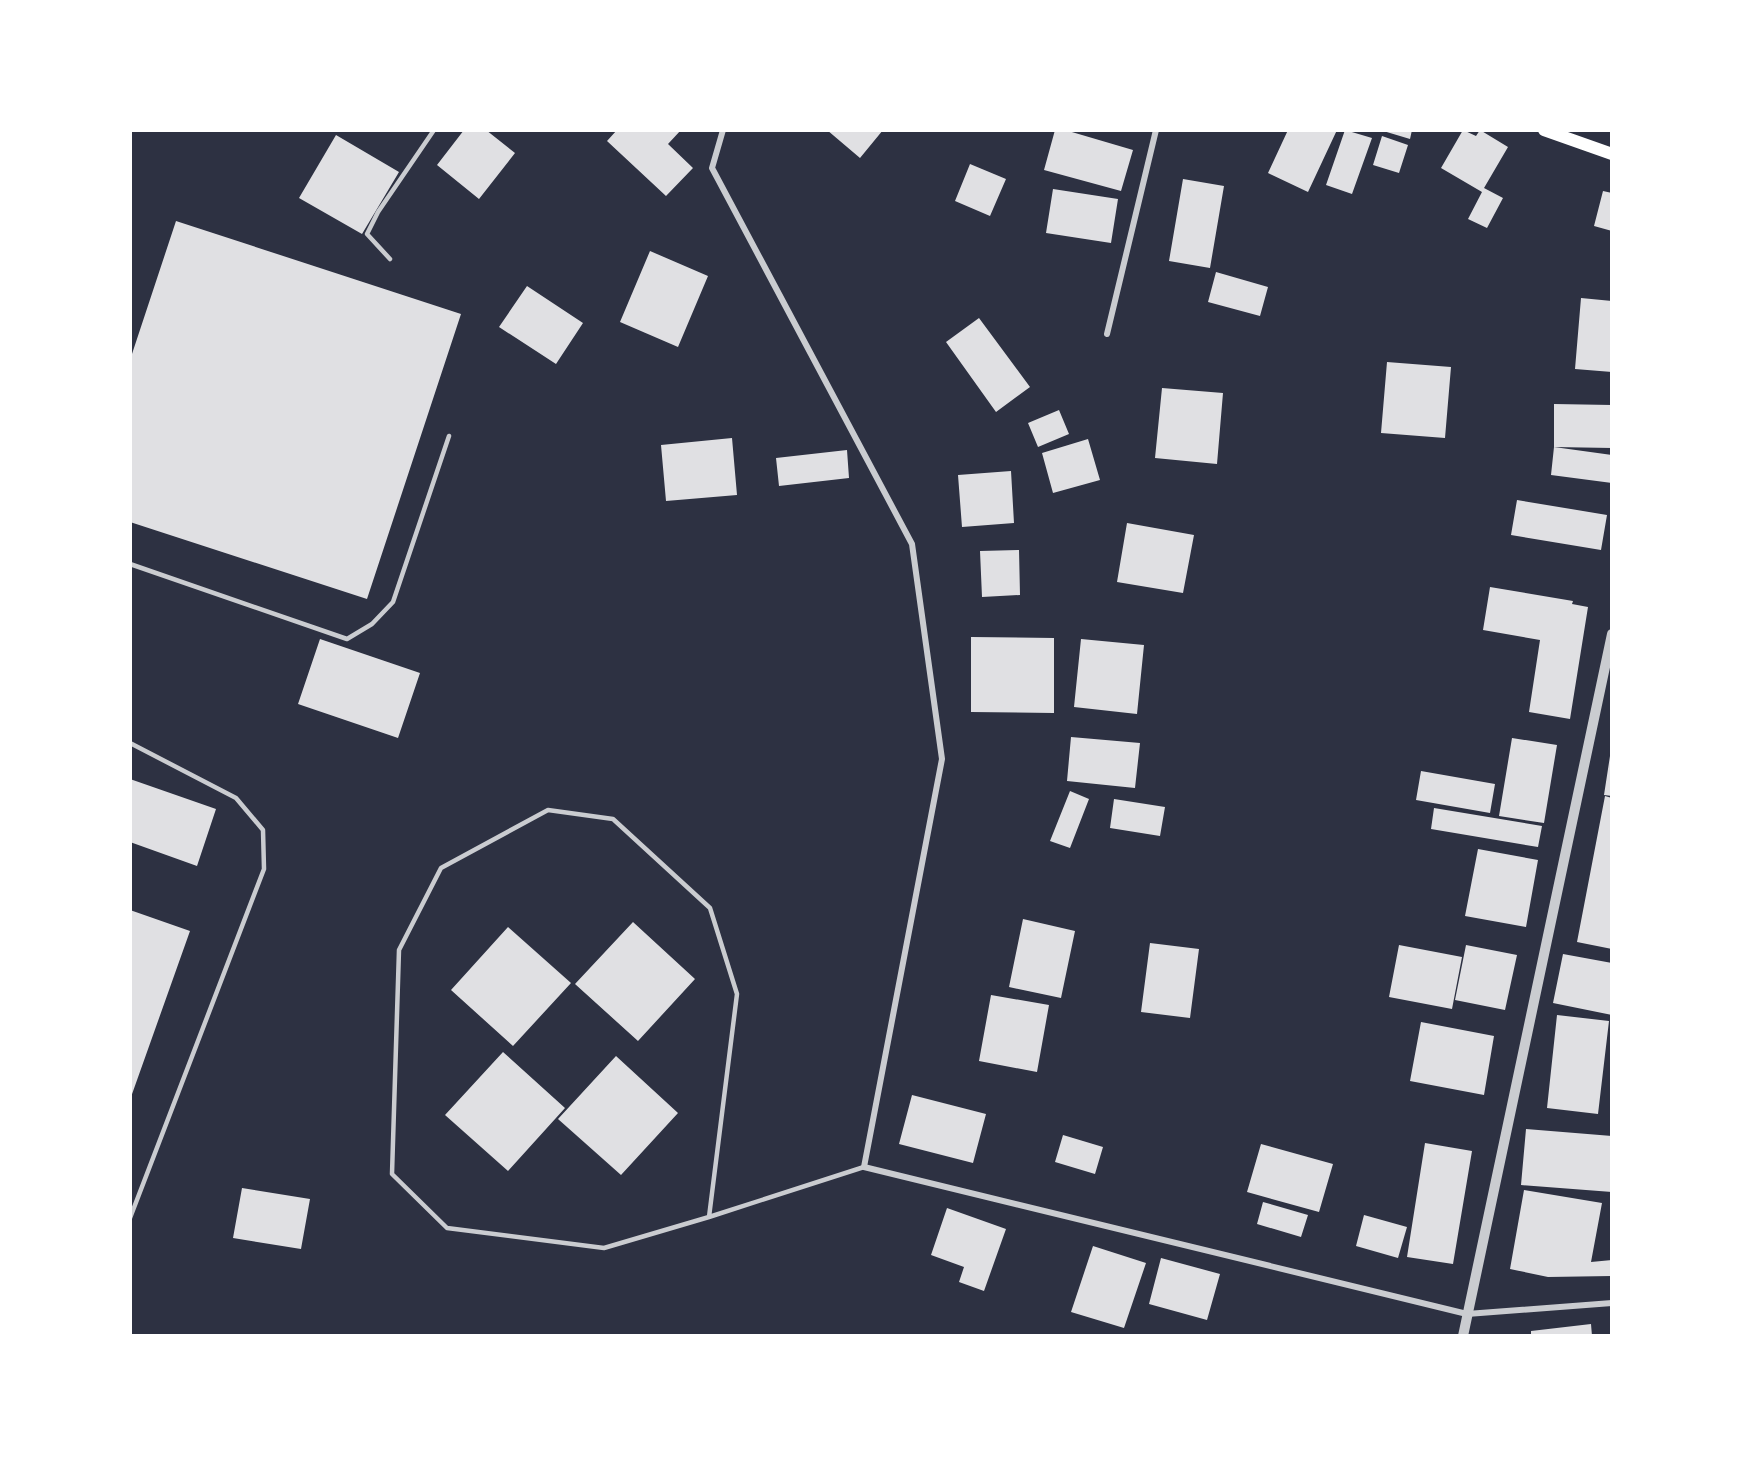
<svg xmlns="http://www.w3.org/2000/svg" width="1742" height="1466" font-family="'Noto Sans',sans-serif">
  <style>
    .building { fill: #e0e0e3 }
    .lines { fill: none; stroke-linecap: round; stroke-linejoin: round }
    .service { stroke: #caccd0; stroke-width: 4.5 }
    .minor { stroke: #caccd0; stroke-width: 6 }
    .tertiary { stroke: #caccd0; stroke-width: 10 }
    .secondary { stroke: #fff; stroke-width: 12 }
  </style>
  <rect width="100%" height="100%" fill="#2d3142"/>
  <path class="building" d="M464 130H486L515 153 479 199 437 165Z
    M617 130H681L668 144 693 168 666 196 607 141Z
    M827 130H883L860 158Z
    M1055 130H1065L1133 150 1121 191 1044 170Z
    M1288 130H1337L1308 192 1268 173Z
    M1345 130 1372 138 1352 194 1326 185Z
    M1380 130H1412L1410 139Z
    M1463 130 1476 136 1480 130 1508 147 1484 188 1503 198 1487 228 1468 219 1482 192 1441 168Z
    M336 135 399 172 362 234 299 198Z
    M1382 136 1408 145 1399 173 1373 165Z
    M970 164 1006 179 990 216 955 201Z
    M1183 179 1224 186 1210 268 1169 261Z
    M1053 189 1118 199 1111 243 1046 233Z
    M1603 191 1612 193V231L1594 226Z
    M176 221 461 314 367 599 130 522V360Z
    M650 251 708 276 678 347 620 322Z
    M1216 272 1268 287 1260 316 1208 302Z
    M527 286 583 323 556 364 499 327Z
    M1581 298 1612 301V372L1575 369Z
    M979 318 1030 387 996 412 946 342Z
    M1387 362 1451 367 1445 438 1381 433Z
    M1162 388 1223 393 1217 464 1155 458Z
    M1554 404 1612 405V448L1554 447 1612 455V483L1551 475 1554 447Z
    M1059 410 1069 434 1038 447 1028 423Z
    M732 438 737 495 666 501 661 445Z
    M1088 439 1100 480 1053 493 1042 453Z
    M847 450 849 478 779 486 776 458Z
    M1011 471 1014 523 962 527 958 475Z
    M1517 500 1607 515 1601 550 1511 535Z
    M1127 523 1194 535 1183 593 1117 582Z
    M1019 550 1020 595 982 597 980 551Z
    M1490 587 1573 601 1572 604 1588 607 1570 719 1529 712 1540 640 1483 630Z
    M971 637 1054 638V713L971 712Z
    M320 639 420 673 398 738 298 704Z
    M1081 639 1144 645 1137 714 1074 707Z
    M1071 737 1140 743 1135 788 1067 781Z
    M1512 738 1557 745 1544 823 1499 816Z
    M1610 756H1612V796L1604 795Z
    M1421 771 1495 784 1490 813 1416 800Z
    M130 779 216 809 197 866 130 842Z
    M1070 791 1089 799 1070 848 1050 841Z
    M1605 796 1612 798V949L1577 942Z
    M1114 799 1165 807 1160 836 1110 828Z
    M1434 808 1542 826 1538 847 1431 829Z
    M1478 849 1538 860 1526 927 1465 916Z
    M130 910 190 931 131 1097H130Z
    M1023 919 1075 931 1061 998 1009 987Z
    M633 922 695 979 638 1041 575 984Z
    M508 927 571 983 513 1046 451 990Z
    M1150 943 1199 949 1190 1018 1141 1012Z
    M1399 945 1462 957 1452 1009 1389 997Z
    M1466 945 1517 955 1505 1010 1455 1000Z
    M1563 954 1612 963V1015L1553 1003Z
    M991 995 1049 1005 1037 1072 979 1061Z
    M1557 1015 1609 1021 1598 1114 1547 1108Z
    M1421 1022 1494 1036 1484 1095 1410 1081Z
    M503 1052 565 1108 508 1171 445 1115Z
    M616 1056 678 1113 621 1175 558 1119Z
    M912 1095 986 1114 973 1163 899 1144Z
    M1526 1129 1612 1136V1192L1521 1185Z
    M1063 1135 1103 1147 1095 1174 1055 1162Z
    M1425 1143 1472 1151 1453 1264 1407 1257Z
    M1261 1144 1333 1164 1319 1212 1247 1192Z
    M242 1188 310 1199 301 1249 233 1238Z
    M1524 1190 1602 1203 1591 1262 1612 1260V1276L1548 1277 1510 1269Z
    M1263 1202 1308 1215 1301 1237 1257 1224Z
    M947 1208 1006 1229 984 1291 959 1282 964 1267 931 1255Z
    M1364 1215 1407 1227 1398 1258 1356 1246Z
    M1093 1246 1146 1263 1124 1328 1071 1312Z
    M1161 1258 1220 1274 1207 1320 1149 1304Z
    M1591 1324 1592 1336H1531V1331Z"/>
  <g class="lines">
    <path class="service" d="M390 259 367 234 378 212 434 130
      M130 564 347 639 372 624 393 602 449 436
      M130 743 236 798 263 830 264 869 130 1218
      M709 1217 737 994 710 908 613 819 548 810 441 868 399 950 392 1174 447 1228 604 1248 709 1217 864 1167"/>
    <path class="minor" d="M723 130 712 168 912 544 942 759 864 1167 1467 1314 1612 1303
      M1107 334 1156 130"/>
    <path class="tertiary" d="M1463 1336 1612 634"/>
    <path class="secondary" d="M1544 130 1612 154"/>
  </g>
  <rect width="1742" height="1466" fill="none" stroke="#ffffff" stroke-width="264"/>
</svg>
